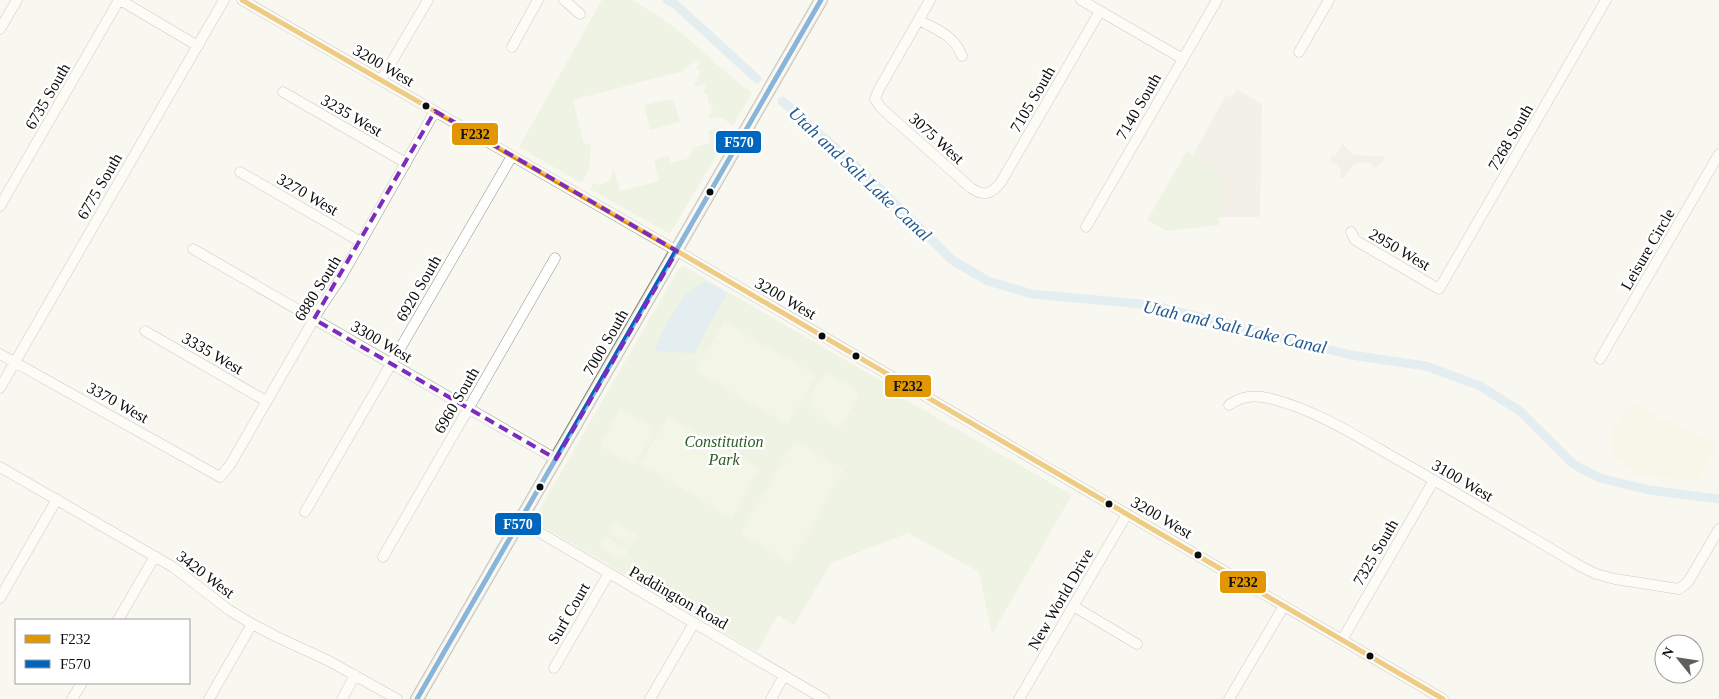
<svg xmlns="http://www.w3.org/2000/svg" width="1719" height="699" font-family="'Times New Roman',serif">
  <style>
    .farmland { fill: #f4f4de }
    .green { fill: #e0edd2 }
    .pitch { fill: #eaf1db }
    .plaza { fill: #e9e7dc }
    .water { fill: #cae0ef }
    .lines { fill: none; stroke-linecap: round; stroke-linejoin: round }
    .canal { stroke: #cae0ef; stroke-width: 9 }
    .minor-casing { stroke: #93928f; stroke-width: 11 }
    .major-casing { stroke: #80807c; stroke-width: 14 }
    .minor { stroke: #fefefd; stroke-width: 10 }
    .major { stroke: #eae7d9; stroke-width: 12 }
    .bus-1-casing { stroke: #fff; stroke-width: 9 }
    .bus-2-casing { stroke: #fff; stroke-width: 9 }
    .bus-1 { stroke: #e09701; stroke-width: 5 }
    .bus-2 { stroke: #0065bd; stroke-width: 5 }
    .marked { fill: none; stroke: #7b2cbf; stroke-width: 4; stroke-dasharray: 10 6; stroke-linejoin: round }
    .bus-dot { fill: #0c0c0c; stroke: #fff; stroke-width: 2 }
    .labels { text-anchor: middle; stroke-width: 5; stroke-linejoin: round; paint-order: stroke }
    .street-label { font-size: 16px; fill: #0c0c0c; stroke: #fff }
    .park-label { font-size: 16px; font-style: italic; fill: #2b5c23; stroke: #fff }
    .water-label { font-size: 18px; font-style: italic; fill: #225890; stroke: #fff }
    .line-badge { stroke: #fff; stroke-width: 2 }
    .badge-label { font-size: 14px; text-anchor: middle; font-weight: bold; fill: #fff }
    .pale-badge-label { font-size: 14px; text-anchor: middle; font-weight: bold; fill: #111 }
  </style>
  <rect width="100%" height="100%" fill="#f9f8f0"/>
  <path class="farmland" d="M1635 403 1665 422 1668 418 1717 446 1697 481 1633 475 1635 470 1615 458 1611 429 1614 428 1630 405Z"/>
  <path class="green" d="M602 0H632L659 16 689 39 717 65 752 93 733 125 720 117 708 119 713 107 708 102 707 94 704 93 706 83 695 87 694 84 698 81 697 77 701 72 696 68 699 64 695 60 683 71 573 100 584 144 589 143 591 145 589 169 581 183 519 147Z
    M669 99 674 101 680 122 650 130 645 110 646 105Z
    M718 128 729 134 671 232 668 233 590 189 592 184C608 185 612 182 613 166L620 191 659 181 654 160 669 155 671 163 690 158 689 154 693 152 692 148 710 143 708 130Z
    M1187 151 1219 171V225L1167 231 1147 220Z
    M683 266 906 395 904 399 1072 495 992 634 979 572 908 533 831 563 794 625 778 615 757 652 537 523 536 519 537 514 678 270Z"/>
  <path class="pitch" d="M724 322 817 375 788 425 695 371Z
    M825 372 856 389 858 398 840 428C829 422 808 413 811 397 812 391 821 378 825 372Z
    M620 409 647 423 653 434 635 466 603 448 601 441Z
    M668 416 760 469 732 518 640 464Z
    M794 441 844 469 791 564 740 534Z
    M614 521 638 535 631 546 607 532Z
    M605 536 629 550 622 561 599 547Z"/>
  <path class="plaza" d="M1237 89 1262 104 1260 217H1219V171L1193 155 1226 95 1231 97Z
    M1343 144 1353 155 1384 156 1382 163 1375 168 1372 164 1366 162 1354 165 1346 173 1344 178 1340 177 1341 169 1335 163H1332L1331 155 1335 156Z"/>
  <path class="water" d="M705 281 727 293 694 353 655 351 662 332 685 295Z"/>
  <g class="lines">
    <path class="canal" d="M667 0 675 4 757 79
      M782 101 862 171 952 260 988 281 1032 294 1152 305 1351 355 1426 366 1480 386 1520 411 1573 464 1600 478 1649 490 1719 499"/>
    <defs>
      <path id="minor" d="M120 0 198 46
        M242 0 677 251 1443 699
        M564 0 580 14
        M930 0 879 89 875 99 881 108 971 188C984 197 992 194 1001 182L1100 11
        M1081 0 1183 59
        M919 20C937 30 954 35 962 56
        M0 29 17 0
        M512 47 538 0
        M1299 52 1329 0
        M381 80 428 0
        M283 92 406 163
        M240 172 361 242
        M0 206 119 0
        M1086 227 1217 0
        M1351 232 1355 240 1439 289 1606 0
        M193 249 556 459
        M145 331 266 401
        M0 354 220 477 230 465 321 307 340 279 435 111
        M1600 359 1719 154
        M0 388 224 0
        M1229 405C1243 395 1256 395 1272 399 1319 411 1361 439 1402 462 1462 496 1521 531 1580 566L1596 574 1615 579 1679 589 1688 582 1719 529
        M0 467 173 567 229 610 252 624 277 637 329 661 397 699
        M305 512 512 156
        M520 521 824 699
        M383 557 555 258
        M0 598 57 499
        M1073 606 1137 644
        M118 620 155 556
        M1342 640 1434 480
        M554 668 609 573
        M72 699 82 683
        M209 699 252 624
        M342 699 355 675
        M650 699 694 623
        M771 699 784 676
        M1019 699 1127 514
        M1229 699 1284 606"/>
      <path id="major" d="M417 699 821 0"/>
    </defs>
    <use href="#minor" class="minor-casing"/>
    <use href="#major" class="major-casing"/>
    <use href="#minor" class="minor"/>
    <use href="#major" class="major"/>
    <defs>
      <path id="bus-1" d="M242 0 677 251 1443 699"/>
      <path id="bus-2" d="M417 699 821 0"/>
    </defs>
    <use href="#bus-1" class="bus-1-casing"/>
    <use href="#bus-2" class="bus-2-casing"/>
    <use href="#bus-1" class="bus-1"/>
    <use href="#bus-2" class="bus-2"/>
  </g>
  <path d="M0 0H1719V699H0ZM435 111 677 251 556 459 314 319Z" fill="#f9f8f0" fill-opacity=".55" fill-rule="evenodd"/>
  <path class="marked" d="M435 111 677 251 556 459 314 319Z"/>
  <g class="bus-dot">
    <circle cx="426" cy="106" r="4.5"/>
    <circle cx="710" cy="192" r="4.5"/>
    <circle cx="822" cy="336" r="4.5"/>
    <circle cx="856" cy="356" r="4.5"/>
    <circle cx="540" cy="487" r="4.5"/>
    <circle cx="1109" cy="504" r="4.5"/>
    <circle cx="1198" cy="555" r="4.5"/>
    <circle cx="1370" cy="656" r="4.5"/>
  </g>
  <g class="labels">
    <g class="street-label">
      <text transform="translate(384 65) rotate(30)" y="6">3200 West</text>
      <text transform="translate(47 96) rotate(-60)" y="6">6735 South</text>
      <text transform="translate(1032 99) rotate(-60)" y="6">7105 South</text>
      <text transform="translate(1138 106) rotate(-60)" y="6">7140 South</text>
      <text transform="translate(352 115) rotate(30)" y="6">3235 West</text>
      <text transform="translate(1510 137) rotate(-60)" y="6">7268 South</text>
      <text transform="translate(937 138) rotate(42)" y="6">3075 West</text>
      <text transform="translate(99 186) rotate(-60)" y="6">6775 South</text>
      <text transform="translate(308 194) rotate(30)" y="6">3270 West</text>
      <text transform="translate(1400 249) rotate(30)" y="6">2950 West</text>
      <text transform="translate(1647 249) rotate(-60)" y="6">Leisure Circle</text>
      <text transform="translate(317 288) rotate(-58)" y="6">6880 South</text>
      <text transform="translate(418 288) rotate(-60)" y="6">6920 South</text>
      <text transform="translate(786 298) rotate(30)" y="6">3200 West</text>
      <text transform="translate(382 341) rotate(30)" y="6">3300 West</text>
      <text transform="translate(605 342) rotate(-60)" y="6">7000 South</text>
      <text transform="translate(213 353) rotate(30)" y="6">3335 West</text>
      <text transform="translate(456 400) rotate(-60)" y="6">6960 South</text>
      <text transform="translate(118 402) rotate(29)" y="6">3370 West</text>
      <text transform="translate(1463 480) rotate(30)" y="6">3100 West</text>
      <text transform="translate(1162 517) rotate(30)" y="6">3200 West</text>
      <text transform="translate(1375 552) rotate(-60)" y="6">7325 South</text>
      <text transform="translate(206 574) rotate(37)" y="6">3420 West</text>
      <text transform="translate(679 597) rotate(30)" y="6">Paddington Road</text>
      <text transform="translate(1060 599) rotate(-60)" y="6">New World Drive</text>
      <text transform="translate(568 613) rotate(-60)" y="6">Surf Court</text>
    </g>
    <g class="park-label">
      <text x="724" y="447">Constitution<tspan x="724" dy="18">Park</tspan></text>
    </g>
    <g class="water-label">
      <text transform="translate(860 174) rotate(43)" y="6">Utah and Salt Lake Canal</text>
      <text transform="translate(1235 327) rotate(13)" y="6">Utah and Salt Lake Canal</text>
    </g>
  </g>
  <g class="line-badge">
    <rect x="451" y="122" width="48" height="24" rx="5" fill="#e09701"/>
    <rect x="715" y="130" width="47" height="24" rx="5" fill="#0065bd"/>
    <rect x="884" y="374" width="48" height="24" rx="5" fill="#e09701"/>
    <rect x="494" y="512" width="48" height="24" rx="5" fill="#0065bd"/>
    <rect x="1219" y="570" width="48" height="24" rx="5" fill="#e09701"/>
  </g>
  <g class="badge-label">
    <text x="739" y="147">F570</text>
    <text x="518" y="529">F570</text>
  </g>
  <g class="pale-badge-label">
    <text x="475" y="139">F232</text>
    <text x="908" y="391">F232</text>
    <text x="1243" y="587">F232</text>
  </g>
  <rect x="15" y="619" width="175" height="65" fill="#ffffff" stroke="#9e9e9e"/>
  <rect x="25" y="635" width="25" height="8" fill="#e09701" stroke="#9e9e9e"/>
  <text x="60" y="644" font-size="15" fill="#0c0c0c">F232</text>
  <rect x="25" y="660" width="25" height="8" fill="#0065bd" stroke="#9e9e9e"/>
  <text x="60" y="669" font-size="15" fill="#0c0c0c">F570</text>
  <g transform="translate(1679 659) rotate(300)"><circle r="24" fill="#ffffff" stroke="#9e9e9e"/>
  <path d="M0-4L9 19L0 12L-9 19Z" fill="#5f5f5c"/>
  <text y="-8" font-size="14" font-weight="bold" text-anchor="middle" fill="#0c0c0c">N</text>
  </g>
</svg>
